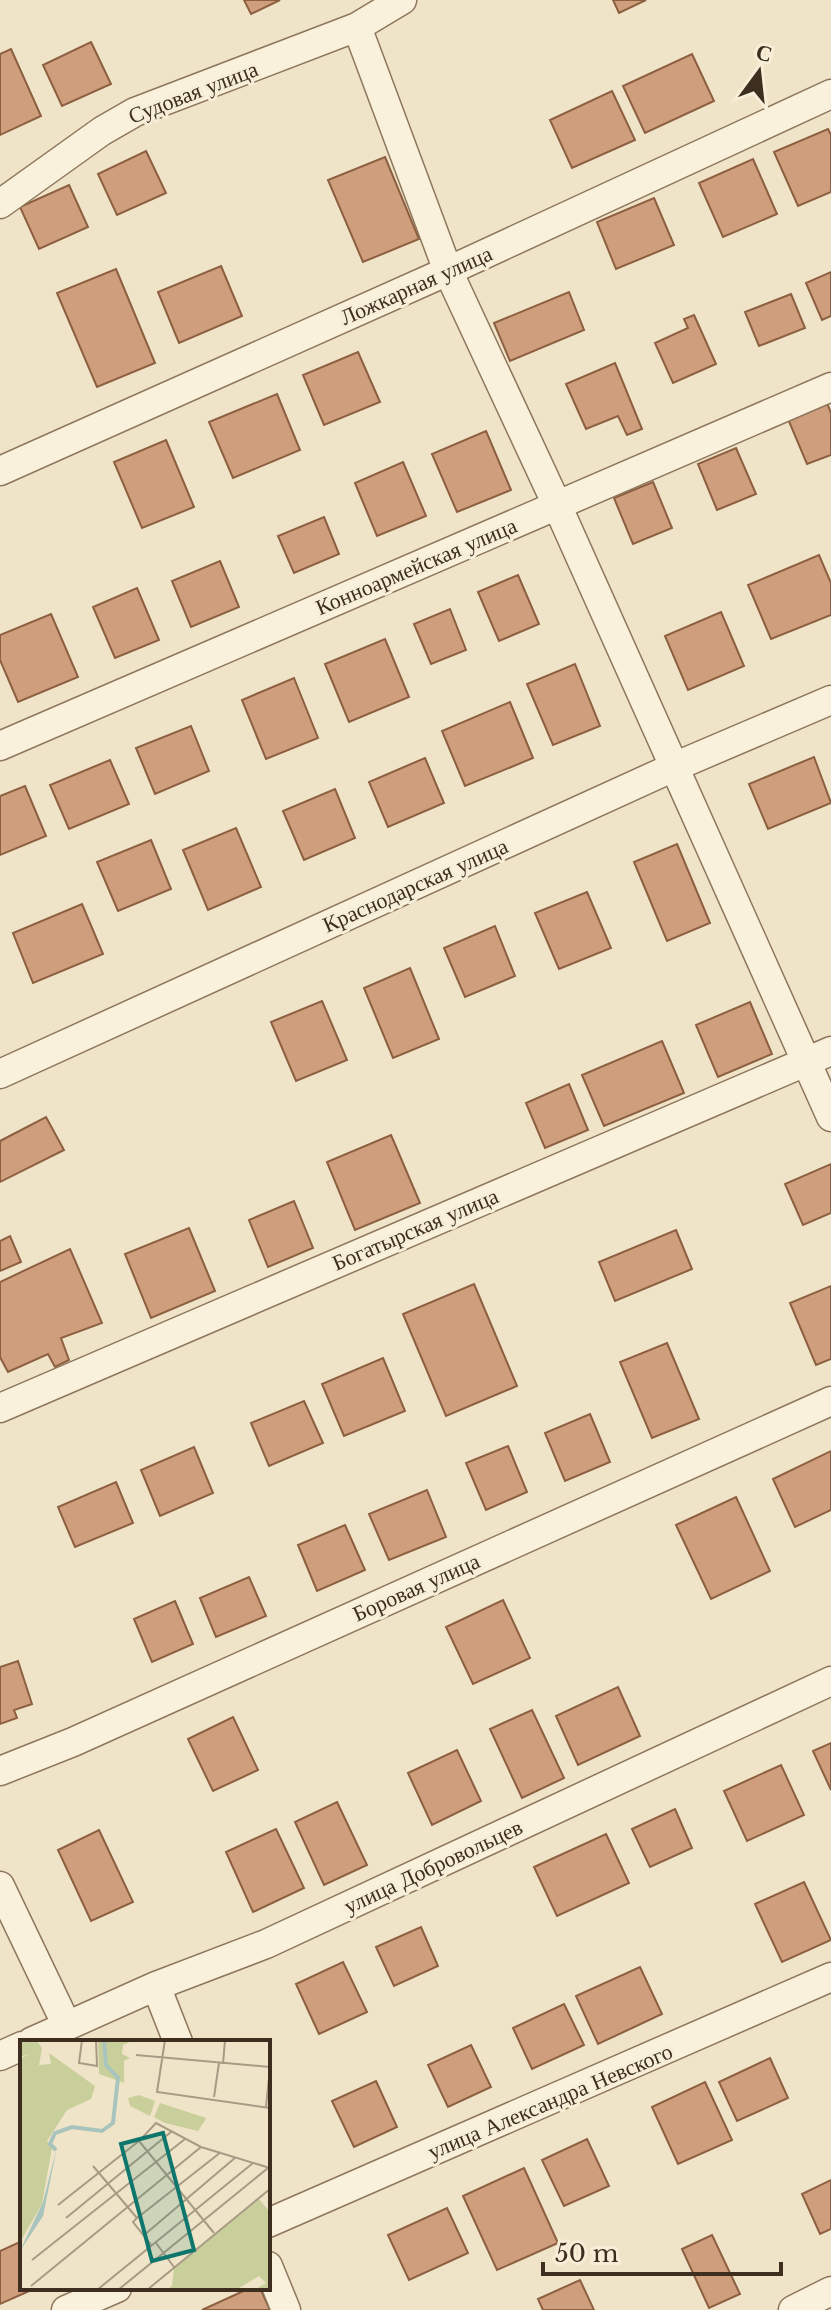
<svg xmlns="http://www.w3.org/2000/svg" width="831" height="2310" font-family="'Libre Baskerville',serif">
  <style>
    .building { fill: #cf9f7d; stroke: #8d5f41; stroke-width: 2 }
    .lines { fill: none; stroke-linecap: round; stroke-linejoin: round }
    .minor-casing { stroke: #8d765c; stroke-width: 31 }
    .minor { stroke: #faf1dc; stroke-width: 28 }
    .labels { text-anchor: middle; stroke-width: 6; stroke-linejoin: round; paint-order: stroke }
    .street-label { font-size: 22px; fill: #3d2e20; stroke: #f7eed8 }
    .inset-river { fill: none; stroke: #a9c4bc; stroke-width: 4 }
    .inset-road { fill: none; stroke: #a89b85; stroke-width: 2 }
    .view { fill: #0f766e; fill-opacity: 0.15; stroke: #0f766e; stroke-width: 4 }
    .inset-edge { fill: none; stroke: #3d2e20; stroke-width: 4 }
  </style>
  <rect width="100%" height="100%" fill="#f0e4c8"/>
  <path class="building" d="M244 0H280L251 14Z
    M613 0H646L619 13Z
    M91 42 111 84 62 106 43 65Z
    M11 49 41 116 0 135V54Z
    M692 54 714 101 645 133 623 86Z
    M612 91 635 140 572 168 550 120Z
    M828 129 831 135V192L798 206 774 152Z
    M146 151 166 193 117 215 98 174Z
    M385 157 419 239 363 262 328 180Z
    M753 159 777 214 723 237 699 183Z
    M69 185 88 227 39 249 20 207Z
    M654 198 674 245 616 269 597 222Z
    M221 266 242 316 179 343 158 292Z
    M116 269 155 363 97 387 57 293Z
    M831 272V316L822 320 806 283Z
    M569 292 584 330 510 361 494 323Z
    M791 294 805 328 759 346 745 312Z
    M694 315 716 364 673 383 655 343 688 328 684 319Z
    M358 352 380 402 324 425 303 375Z
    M615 363 642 429 627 435 618 416 586 429 566 384Z
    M277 394 300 450 233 478 209 422Z
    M827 403 831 413V455L807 464 788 419Z
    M486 431 511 490 457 512 432 454Z
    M166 440 194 507 142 528 114 462Z
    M736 448 756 494 717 510 698 464Z
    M403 462 426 516 377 536 355 483Z
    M653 482 672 528 633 544 614 498Z
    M324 517 339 554 294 573 278 536Z
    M819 555 831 583V615L771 639 748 585Z
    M220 561 239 607 191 627 172 581Z
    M518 575 539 624 499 641 478 592Z
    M137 588 159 640 115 658 93 607Z
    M450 609 466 650 431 664 414 624Z
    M721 612 744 666 688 690 665 636Z
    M51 614 78 677 18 702 0 660V635Z
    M385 639 409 697 349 722 325 664Z
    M575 664 600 726 553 745 527 684Z
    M294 678 318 738 266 759 242 700Z
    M510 702 533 758 465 786 442 731Z
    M191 726 209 771 155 794 136 748Z
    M814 757 831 803 768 829 749 784Z
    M425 758 444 803 388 827 369 782Z
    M110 760 129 804 69 829 50 785Z
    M25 786 46 836 0 855V796Z
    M335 789 355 838 304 860 283 811Z
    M236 828 261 887 208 910 183 850Z
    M151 840 171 889 118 911 97 862Z
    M677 844 710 923 667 941 634 862Z
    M587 892 611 948 559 969 535 913Z
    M82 904 103 954 33 983 13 933Z
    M495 926 515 976 465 997 444 948Z
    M410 968 439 1039 393 1058 364 988Z
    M322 1001 347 1060 296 1081 271 1022Z
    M750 1002 772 1054 718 1077 696 1025Z
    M662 1041 684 1093 604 1126 582 1075Z
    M569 1084 588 1130 545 1148 526 1103Z
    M46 1117 64 1150 0 1182V1141Z
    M391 1135 420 1203 355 1230 327 1162Z
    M831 1164V1213L803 1225 785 1184Z
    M294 1201 313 1248 268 1267 249 1220Z
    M189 1228 215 1291 151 1318 125 1254Z
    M676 1230 692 1269 615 1301 599 1262Z
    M10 1236 21 1262 0 1271V1241Z
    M70 1249 102 1323 61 1338 69 1360 55 1367 48 1354 8 1372 0 1357V1282Z
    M474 1284 517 1386 446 1416 403 1314Z
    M831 1286V1359L816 1365 790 1303Z
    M667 1343 699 1419 652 1438 620 1362Z
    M383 1358 405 1411 344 1436 322 1384Z
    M304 1401 323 1443 269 1466 251 1423Z
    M590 1414 610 1462 565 1481 545 1433Z
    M508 1446 527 1492 486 1510 466 1463Z
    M194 1447 213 1493 160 1516 141 1470Z
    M831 1451V1510L795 1527 773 1479Z
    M116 1482 133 1523 75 1547 58 1507Z
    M427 1490 446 1537 389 1560 369 1514Z
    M736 1497 770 1571 711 1599 676 1525Z
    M345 1525 365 1570 317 1591 298 1545Z
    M249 1577 266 1616 216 1637 200 1598Z
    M503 1600 530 1658 473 1684 446 1627Z
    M175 1601 193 1644 152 1662 134 1619Z
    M18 1661 32 1704 14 1710 17 1718 0 1724V1667Z
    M618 1687 640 1736 578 1765 556 1716Z
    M532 1710 564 1778 522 1798 490 1729Z
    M233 1717 258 1770 213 1791 188 1739Z
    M831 1743V1790L813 1751Z
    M457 1750 481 1801 432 1825 408 1773Z
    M781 1765 804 1815 747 1841 724 1791Z
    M337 1802 367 1865 324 1885 295 1822Z
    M675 1809 692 1848 650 1867 632 1829Z
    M276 1829 304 1888 253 1912 226 1852Z
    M99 1830 133 1902 91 1921 58 1850Z
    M606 1834 629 1883 557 1916 534 1867Z
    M804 1882 831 1940 782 1962 755 1904Z
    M421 1927 438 1966 394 1986 376 1947Z
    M343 1962 367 2012 319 2034 296 1984Z
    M640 1967 662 2014 598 2044 576 1996Z
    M564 2004 584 2045 532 2069 513 2028Z
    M471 2045 491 2087 448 2107 428 2065Z
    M770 2058 788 2098 737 2121 719 2082Z
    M376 2081 397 2127 354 2147 332 2101Z
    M705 2082 732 2140 678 2164 652 2107Z
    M587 2139 609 2186 564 2206 542 2160Z
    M524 2168 558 2243 497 2270 463 2196Z
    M831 2180V2229L820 2234 802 2194Z
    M447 2208 468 2253 409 2280 388 2235Z
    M712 2235 740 2294 709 2308 682 2249Z
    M22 2241V2288H36L0 2304V2251Z
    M580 2280 594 2310H543L538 2299Z
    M250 2288H260L270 2310H202Z"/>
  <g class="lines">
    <defs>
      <path id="minor" d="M402 0 357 27 448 271 557 505 831 1117
        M0 204 102 131 135 112 357 27
        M0 471 448 271 831 94
        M0 746 831 387
        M0 1074 674 767 831 700
        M0 1408 831 1051
        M0 1771 73 1742 831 1401
        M0 1886 67 2026
        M156 1986 178 2042
        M31 2042 156 1986 266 1944 831 1681
        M0 2056 22 2046
        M268 2223 831 1977
        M268 2266 286 2310
        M66 2310 117 2288
        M793 2310 831 2291"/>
    </defs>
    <use href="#minor" class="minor-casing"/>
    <use href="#minor" class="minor"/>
  </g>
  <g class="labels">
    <g class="street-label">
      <text transform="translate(193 92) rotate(-21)" y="8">Судовая улица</text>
      <text transform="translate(416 285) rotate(-24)" y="8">Ложкарная улица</text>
      <text transform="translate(416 566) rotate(-23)" y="8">Конноармейская улица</text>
      <text transform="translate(415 885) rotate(-24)" y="8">Краснодарская улица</text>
      <text transform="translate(415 1229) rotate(-23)" y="8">Богатырская улица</text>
      <text transform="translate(416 1587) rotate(-24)" y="8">Боровая улица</text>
      <text transform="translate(433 1866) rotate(-25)" y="8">улица Добровольцев</text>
      <text transform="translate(550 2101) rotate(-23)" y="8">улица Александра Невского</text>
    </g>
  </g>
  <g transform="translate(20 2040)">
    <rect width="250" height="250" fill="#f0e4c8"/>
    <path d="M0 0H16L22 8 19 25 31 24 29 13 75 46 71 59 47 70 27 101 32 108 22 164 0 202V19L9 14 0 17ZM78 0H114L103 5 102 14 110 18 104 21V43L79 34ZM119 55 135 61 130 76 110 66 108 58ZM140 63 186 78V79L178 91 145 83 134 77ZM238 158 250 172V250H234L246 243 239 236 216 250H146L152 246 154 229Z" fill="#c9cf9b"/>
    <path d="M37 107 23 176 0 211 23 162Z" fill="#a9c4bc"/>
    <path class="inset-river" d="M36 110 30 104 35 93 52 87 82 91 93 83 98 38 86 25 84 0"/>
    <path class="inset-road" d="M62 0 59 23 77 26 76 0M145 0 137 52 250 68M116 15 250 27M203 24 205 0M194 57 199 23M246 67 250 28M73 126 117 178 113 182 132 206M38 165 119 101M46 178 151 92M117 178 201 112M194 193 119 101 136 83 181 107 250 128M123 196 216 117M136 203 154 227M12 220 165 99M11 246 181 107M77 250 233 123M98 250 248 128M127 250 250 149"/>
    <path class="view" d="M143 93 174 210 132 221 101 104Z"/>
    <rect width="250" height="250" class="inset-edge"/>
  </g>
  <g transform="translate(759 72) rotate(15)" stroke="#f7eed8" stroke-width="6" paint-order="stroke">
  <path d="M0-6L14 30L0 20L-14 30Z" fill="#3d2e20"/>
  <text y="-12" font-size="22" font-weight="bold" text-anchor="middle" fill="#3d2e20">С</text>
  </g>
  <path d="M543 2262v12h238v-12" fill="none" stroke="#3d2e20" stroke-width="4"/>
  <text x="555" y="2262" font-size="24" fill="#3d2e20" stroke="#f7eed8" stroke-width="6" paint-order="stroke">50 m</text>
</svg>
